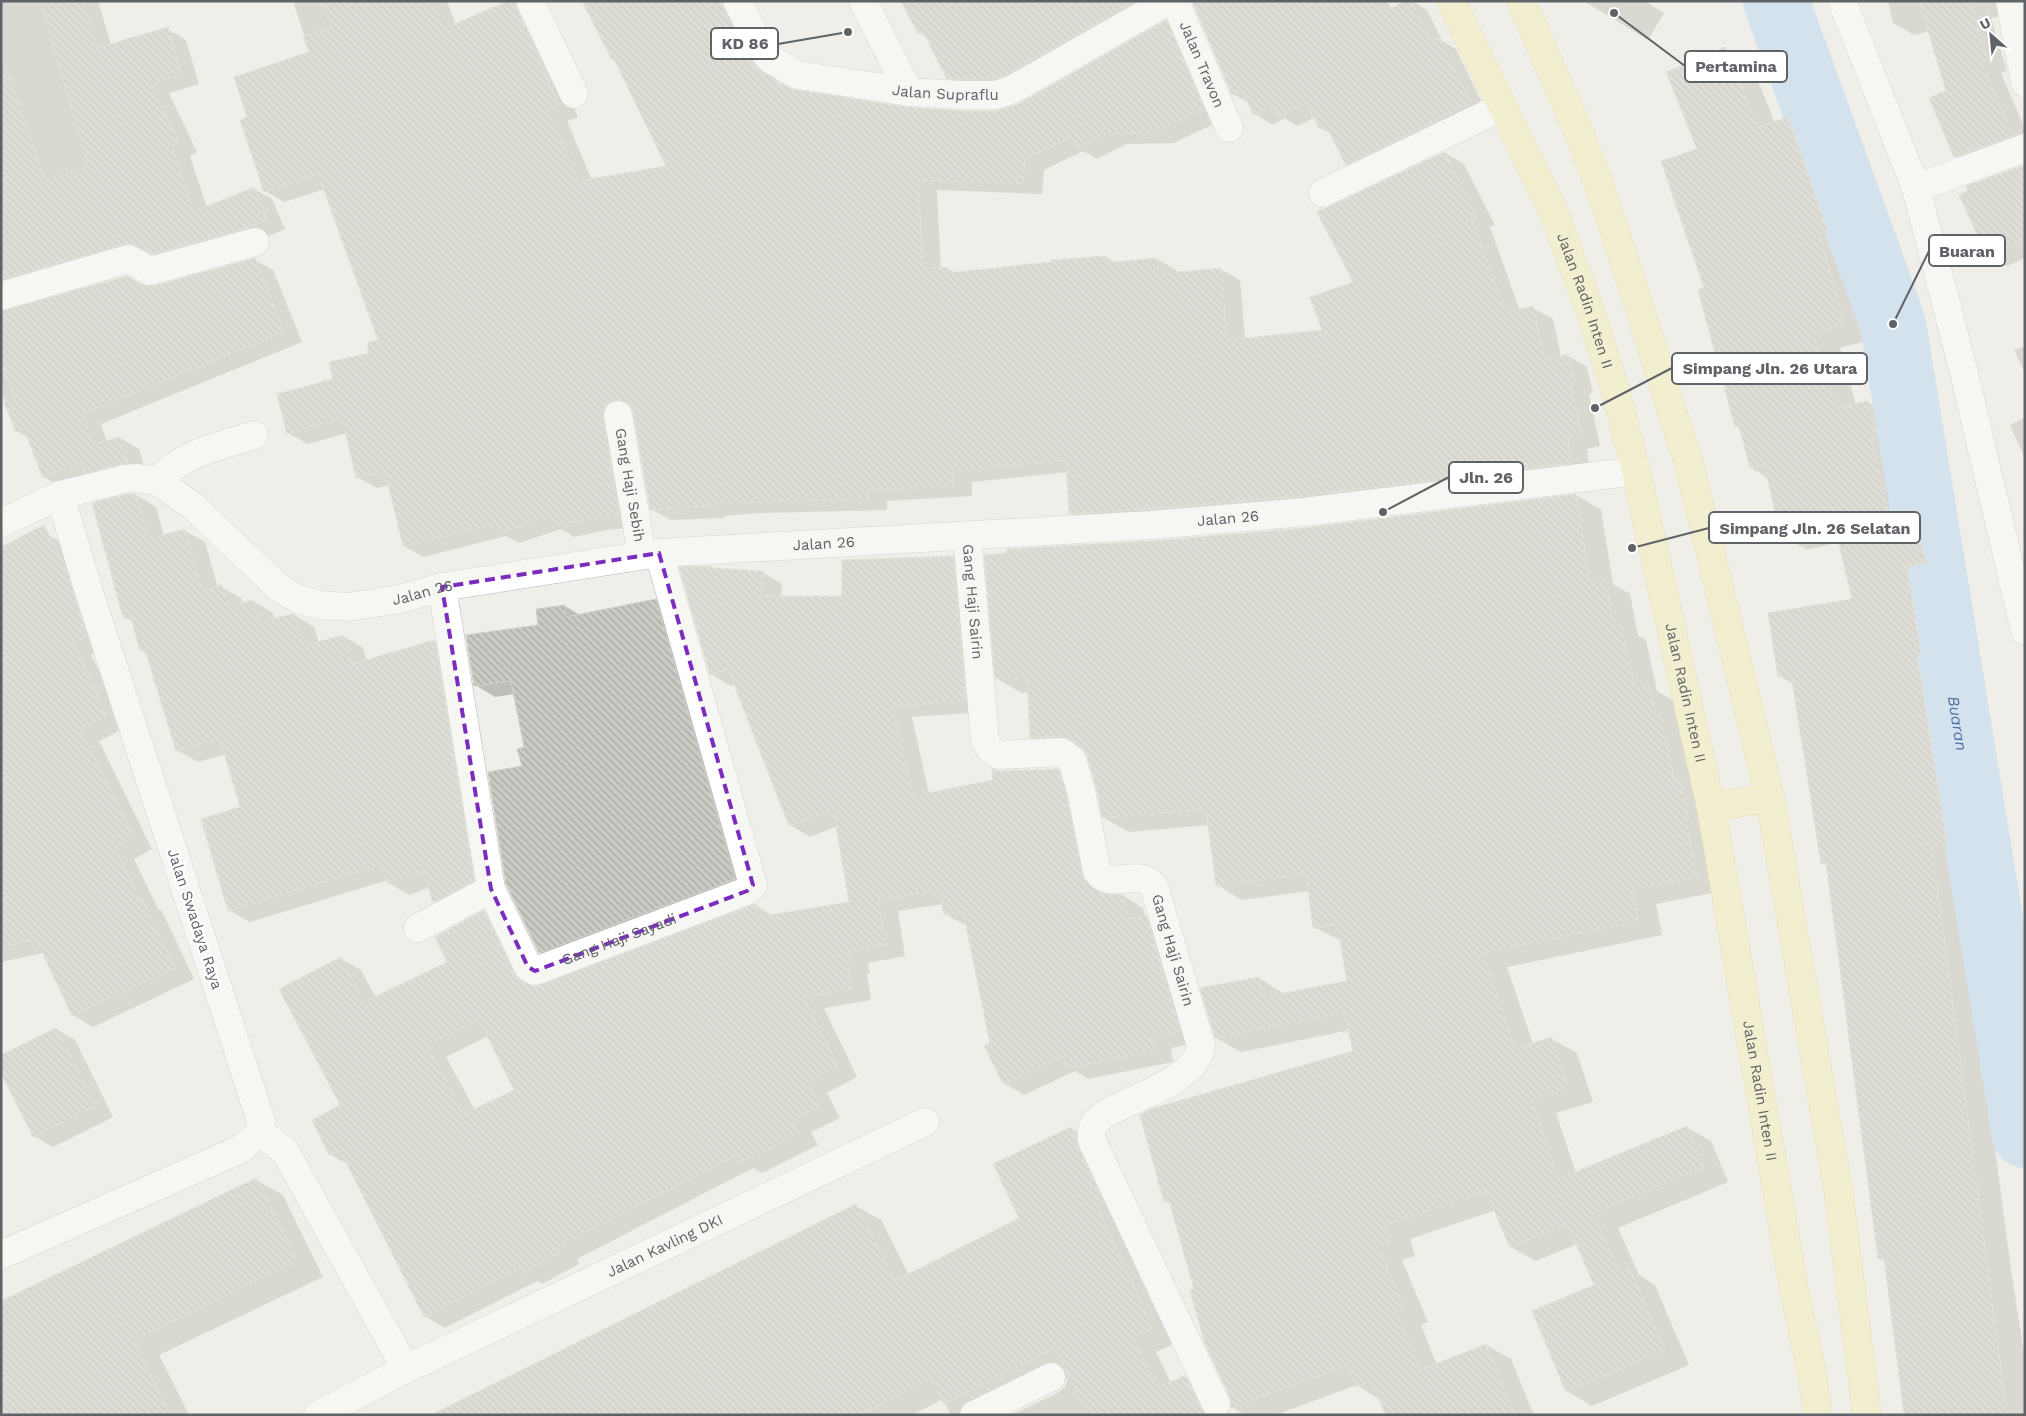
<svg xmlns="http://www.w3.org/2000/svg" width="2026" height="1416" font-family="'Work Sans',sans-serif">
  <style>
    .shadow { fill: #0003; fill-rule: evenodd }
    .lines { fill: none; stroke-linecap: round; stroke-linejoin: round }
    .river { stroke: #b3d2f4; stroke-width: 66 }
    .building { fill: url(#building-back-hatch); stroke: #d3d0c7; fill-rule: evenodd }
    .minor-casing { stroke: #b5b7ba; stroke-width: 29 }
    .major-casing { stroke: #e0ca71; stroke-width: 29 }
    .minor { stroke: #fff; stroke-width: 28 }
    .major { stroke: #f5f0b7; stroke-width: 28 }
    .marked { fill: none; stroke: #7b2cbf; stroke-width: 4; stroke-dasharray: 10 6; stroke-linejoin: round }
    .labels { text-anchor: middle; stroke-width: 5; stroke-linejoin: round; paint-order: stroke }
    .street-label { font-size: 15px; fill: #5f6266; stroke: #fff }
    .water-label { font-size: 16px; font-style: italic; fill: #5172a5; stroke: #fff }
    .leader { fill: none; stroke: #5f6266; stroke-width: 2 }
    .callout-dot { fill: #5f6266; stroke: #fff; stroke-width: 2 }
    .callout { fill: #fff; stroke: #5f6266; stroke-width: 2 }
    .callout-label { font-size: 16px; text-anchor: middle; font-weight: bold; fill: #5f6266 }
  </style>
  <defs>
    <pattern id="building-back-hatch" width="6" height="6" patternUnits="userSpaceOnUse" patternTransform="scale(1.25)"><rect width="6" height="6" fill="#cbc9c4"/><path d="M-1 5l2 2M0 0l6 6M5-1l2 2" fill="none" stroke="#a8a7a3"/></pattern>
  </defs>
  <rect width="100%" height="100%" fill="#efeee8"/>
  <path class="shadow" d="M1 1H98L111 45 167 29 186 40 199 84 169 93 197 152 190 156 207 208 254 189 272 199 285 229 262 239 156 255 145 254 4 303V312L142 286 154 287 255 260 273 270 302 342 101 424 107 442 120 438 139 449 146 473 62 487 44 477 28 437 17 431 3 396H1Z
    M293 1H447L456 25 512 1 533 12 578 117 567 121 592 180 668 167 616 61 613 59 583 1H736L766 67 777 81 795 92 906 109 961 112 1001 111 1021 104 1166 21 1185 33 1222 120 1174 143 1127 144 1097 159 1083 151 1044 170 1042 194 937 190 941 269 947 268 956 274 1105 257 1116 263 1157 259 1176 270 1177 273 1220 269 1240 280 1245 339 1323 331 1354 282 1445 153 1464 164 1495 225 1490 227 1520 311 1533 308 1553 319 1561 357 1568 356 1587 367 1593 393 1589 394 1600 446 1587 449 1590 474 1090 524 1070 513 1068 472 972 482V496L887 501V510L760 513 724 516V518L671 520 651 509 634 411 627 414 638 527 606 530 574 537 561 529 519 543 506 536 423 557 404 546 389 485 377 488 357 477 347 433 308 444 288 433 334 380 371 354 380 341 325 189 284 202 265 191 249 118 310 53Z
    M903 1H1171L1012 89 966 88 948 78 928 38 919 33Z
    M1193 1H1387L1392 9 1408 1H1412L1427 10 1442 41 1456 49 1487 113 1364 174 1347 164 1332 134 1321 128 1315 117 1298 126 1284 118 1273 125 1255 114 1249 103 1233 94Z
    M1584 1H1645L1664 13 1648 40Z
    M1888 1H2015L2016 13 1991 18 2007 71 2001 73 2025 129V151L1976 169 1955 157 1947 92 1929 31 1914 35 1893 23Z
    M1725 49 1751 64 1775 123 1788 118 1814 133 1852 244 1844 247 1870 340 1840 348 1856 405 1868 402 1893 417 1902 452 1896 453 1911 514 1938 528 1951 577 1932 582 1946 667H1943L1972 858 1957 860 2011 1270 2025 1359V1415H1906L1886 1262 1880 1259 1828 866 1822 863 1794 684 1779 676 1854 600 1840 542 1807 550 1782 535 1768 478 1751 468 1741 429 1736 426 1699 149Z
    M2025 166V258L2007 266 1988 255 1970 192Z
    M2025 346V373L2014 350Z
    M2025 418V459L2010 425Z
    M136 495 156 507 164 536 185 531 205 542 218 588 221 587 241 598 243 604 253 601 273 613 275 620 294 615 314 627 319 643 343 636 363 648 367 661 435 642 455 653 493 892 454 913 434 901 430 887 409 895 389 883 388 880 250 922 229 910 242 808 226 754 198 762 177 750 147 654 141 650 133 622 124 617Z
    M1576 495 1601 510 1613 584 1630 594 1638 635 1646 640 1657 691 1674 701 1722 891 1656 904 1662 935 1507 967 1533 1044 1551 1039 1577 1053 1593 1102 1556 1113 1576 1173 1686 1127 1711 1141 1728 1182 1618 1228 1639 1275 1655 1285 1689 1365 1592 1406 1567 1391 1596 1285 1577 1244 1536 1261 1511 1247 1496 1210 1410 1239 1415 1256 1402 1260 1428 1322 1421 1325 1437 1365 1486 1345 1511 1359 1534 1415H1386L1380 1400 1357 1385 1275 1415H1245L1232 1407 1231 1397 1196 1290 1171 1205 1166 1201 1355 1052 1350 1030 1241 1052 1216 1038 1259 978 1284 994 1348 982 1341 941 1314 927 1310 891 1242 900 1217 885 1210 825 1129 832 1104 818 1097 786 1088 755 1085 750 1056 752 1031 737 1029 692 1022 693 996 678 1152 542 1305 529Z
    M48 535 68 546 106 647 91 655 117 705 125 728 99 741 152 849 134 859 158 909 162 911 194 979 93 1027 73 1015 44 953 1 962V551Z
    M953 557 973 569 985 712 912 717 929 794 994 781 999 772 1058 770 1078 782 1102 887 1106 895 1123 896 1143 908 1145 917 1166 928 1200 1042 1171 1048 1173 1062 1088 1079 1075 1071 1024 1095 1004 1083 991 1044 967 926 945 914 943 904 898 911 905 956 868 963 870 973 867 974 871 1000 824 1008 857 1077 827 1093 840 1118 811 1132 818 1145 762 1173 753 1168 577 1259 579 1264 542 1284 537 1281 445 1328 425 1316 349 1165 330 1154 341 1106V959L361 970 376 998 449 962 484 912 504 924 535 988 755 905 773 916 850 903 838 826 810 837 790 825 735 684 731 686 711 674 710 567 715 570 762 572 782 584 781 598H843ZM488 1036 515 1090 475 1110 446 1057Z
    M656 600 675 612 754 890 559 964 540 952 524 767 525 748 514 694 495 697 475 685 539 626 565 606 580 615Z
    M56 1029 75 1040 113 1117 53 1147 34 1136Z
    M1071 1128 1096 1143 1177 1342 1156 1352 1171 1383 1185 1377 1210 1392 1221 1415H1012L1059 1392 1065 1387 1068 1378 993 1415H951L943 1399 912 1415H433L856 1206 881 1220 909 1276 1021 1219Z
    M256 1180 283 1195 323 1277 159 1355 189 1415H1Z"/>
  <g class="lines">
    <path class="river" id="s1" d="M1776 1 1893 324 2025 1135"/>
  </g>
  <path class="building" d="M40 1H83L97 48 168 27 181 74 151 83 179 142 172 146 193 212 254 187 267 219 243 229 152 254 137 245 125 244 1 280V69L6 68 45 180 88 166Z
    M320 1H432L443 29 508 1H514L559 106 548 110 578 181 666 166 614 59 612 60 582 1H722L723 8 747 55 759 71 791 89 907 107 960 111H996L1018 104 1166 20 1204 108 1154 133 1107 134 1077 148 1071 137 1025 159 1023 184 918 180 923 269 947 267V273L1051 262 1050 260 1106 256V263L1157 258 1159 274 1221 268 1227 340 1322 330 1310 297 1353 282 1317 212 1445 152 1476 214 1471 216 1506 313 1533 306 1545 360 1568 354 1574 382 1570 383 1582 435 1568 438 1572 463 1302 496 1150 509 1069 514 1066 460 953 471V486L868 490V499L740 502 705 505V507L650 510 633 412 630 405 623 400H616L608 403 603 410V417L619 516 586 520 553 526 551 516 499 533 496 522 467 531 403 546 385 471 356 478 342 418 287 434 277 394 333 379 329 362 369 353 367 343 378 340 318 174 264 192 240 120 247 117 234 77 309 52 303 36 332 27Z
    M901 1H1136L1006 75 993 79H947L923 32 918 34Z
    M1192 1H1376L1382 13 1405 1H1411L1431 42 1439 38 1471 103 1346 165 1326 126 1320 129 1306 103 1280 117 1273 105 1254 115 1241 90 1232 95Z
    M1919 1H1970L1987 59 1981 61 2013 136 1954 157 1929 98 1946 91Z
    M1725 47 1758 127 1788 117 1827 230 1819 233 1845 325 1814 334 1836 408 1868 401 1877 437 1871 439 1890 518 1913 512 1926 563 1907 567 1921 652 1917 653 1947 844 1932 846 2007 1415H1904L1884 1258 1878 1259 1826 863 1821 864 1791 674 1778 677 1768 613 1852 599 1834 523 1781 536 1764 465 1750 468 1739 426 1735 427 1698 290 1704 288 1661 161 1697 149 1666 72Z
    M2025 165V239L1987 256 1959 195 1968 191 1966 186Z
    M255 258 284 332 83 414 93 445 120 437 128 463 84 473 81 462 43 478 24 429 16 432 4 402 15 398 1 364V311L127 276 143 285 154 286Z
    M127 494H136L149 539 185 529 202 591 222 585 228 607 253 600 259 622 294 614 303 646 343 635 352 664 435 640 474 880 433 902 423 871 388 884 381 865 228 911 201 819 240 807 220 739 176 751 145 650 140 651 130 614 123 618 92 503Z
    M1576 494 1590 581 1605 578 1614 626 1621 624 1635 688 1649 685 1656 715 1660 714 1674 777 1679 776 1689 819H1686L1697 877 1632 890 1638 921 1483 953 1515 1049 1552 1037 1568 1088 1532 1099 1558 1179 1687 1126 1704 1167 1593 1213 1620 1273 1630 1269 1665 1350 1566 1392 1532 1311 1594 1285 1567 1224 1510 1248 1486 1191 1385 1225 1390 1242 1378 1246 1404 1307 1397 1311 1420 1370 1486 1344 1515 1415H1385L1372 1381 1356 1387 1348 1365 1231 1408 1230 1397 1205 1344 1190 1291 1194 1289 1169 1201 1164 1202 1140 1115 1151 1109 1353 1051 1344 1012 1215 1038 1200 988 1259 977 1263 997 1347 981 1337 924 1313 928 1306 874 1216 886 1206 809 1102 818 1096 787 1087 756 1082 748 1072 740 1062 736 1030 738 1027 677 995 679 984 555 1007 553V549L1152 541 1305 528Z
    M44 525 65 566 87 636 73 643 98 694 95 696 106 716 80 729 134 838 115 847 140 899 142 898 175 968 72 1016 36 939 1 947V547Z
    M953 556 966 701 892 706 913 796 993 780 992 769 999 771 1058 769 1066 795 1082 875 1086 882 1098 893 1123 895 1128 919 1146 915 1180 1031 1151 1037 1154 1051 1066 1068 1064 1056 1003 1084 984 1046 990 1043 963 911 944 915 939 891 878 900 886 945 849 952 850 962H847L852 989 804 997 838 1066 808 1081 820 1106 792 1120 799 1134 741 1163 737 1155 557 1247 560 1253 521 1274 519 1269 424 1317 340 1150 329 1155 312 1120 340 1105 279 989 341 957 364 1002 447 962 435 937 484 910 514 974 520 981 534 987 755 904 758 917 849 902 833 809 789 826 728 669 710 675 679 567 711 566V568L763 571 761 596H842V560ZM479 1019 514 1090 464 1114 427 1045Z
    M656 599 735 879 539 953 506 884 488 772 522 766 517 749 524 747 511 681 474 686 466 635 538 625 536 609 565 605 566 617Z
    M56 1028 95 1106 33 1137 1 1073V1055Z
    M1071 1127 1076 1137 1078 1148 1104 1203 1097 1206 1153 1328 1132 1337 1156 1388 1185 1376 1205 1415H1087L1056 1347 944 1404 931 1378 860 1415H431L856 1204 895 1281 1019 1218 993 1164Z
    M256 1178 297 1261 134 1340 170 1415H1V1301Z"/>
  <g class="lines">
    <defs>
      <g id="minor">
        <path d="M530 1 574 94"/>
        <path id="s2" d="M737 1 761 48 770 59 798 75 909 92 961 95H996L1013 89 1168 1"/>
        <path d="M863 1 909 92"/>
        <path id="s3" d="M1175 1 1229 128"/>
        <path d="M1842 1 1916 188 1963 369 2025 631"/>
        <path d="M2010 1 2025 83"/>
        <path d="M1916 188 2025 148"/>
        <path d="M1323 193 1502 107"/>
        <path d="M1 296 121 261 129 259 150 271 255 242"/>
        <path id="s4" d="M618 415 642 555"/>
        <path d="M157 481C186 452 216 447 254 435"/>
        <path id="s5" d="M1 523 60 495 125 479 138 478 157 481 193 506 279 588 296 598 319 605 348 607 400 599 442 587 659 553 1151 525 1304 512 1636 471"/>
        <path id="s6" d="M967 536 985 740 990 749 998 755 1062 752 1072 760 1081 791 1097 871C1109 891 1138 867 1154 886L1201 1046C1198 1076 1145 1094 1121 1106 1112 1110 1101 1115 1095 1123 1091 1129 1091 1135 1092 1141L1216 1404"/>
        <path id="s7" d="M442 587 491 889 528 967 535 971 747 891 753 885 659 553"/>
        <path d="M418 928 491 889"/>
        <path d="M260 1132 285 1151 406 1369"/>
        <path d="M1 1255 241 1149 260 1132 261 1121 89 592 60 495"/>
        <path id="s8" d="M318 1415 406 1369 925 1122"/>
        <path d="M974 1415 1051 1377"/>
      </g>
      <g id="major">
        <path id="s9" d="M1451 1 1553 211 1586 299 1616 393 1636 471 1711 807 1794 1289 1813 1379 1818 1415"/>
        <path d="M1521 1 1580 135 1607 207 1689 464 1770 798 1839 1195 1867 1415"/>
        <path d="M1711 807 1770 798"/>
      </g>
    </defs>
    <use href="#minor" class="minor-casing"/>
    <use href="#major" class="major-casing"/>
    <use href="#minor" class="minor"/>
    <use href="#major" class="major"/>
  </g>
  <path d="M0 0H2026V1416H0ZM659 553 753 885 747 891 535 971 528 967 491 889 442 587Z" fill="#efeee8" fill-opacity=".55" fill-rule="evenodd"/>
  <path class="marked" d="M659 553 753 885 747 891 535 971 528 967 491 889 442 587Z"/>
  <g class="labels">
    <g class="street-label">
      <text dy="5" stroke="none"><textPath href="#s3" startOffset="69">Jalan Travon</textPath></text>
      <text dy="5" stroke="none"><textPath href="#s2" startOffset="248">Jalan Supraflu</textPath></text>
      <text dy="5" stroke="none"><textPath href="#s9" startOffset="329">Jalan Radin Inten II</textPath></text>
      <text dy="5" stroke="none"><textPath href="#s4" startOffset="71">Gang Haji Sebih</textPath></text>
      <text dy="5" stroke="none"><textPath href="#s5" startOffset="1286">Jalan 26</textPath></text>
      <text dy="5" stroke="none"><textPath href="#s5" startOffset="881">Jalan 26</textPath></text>
      <text dy="5" stroke="none"><textPath href="#s5" startOffset="476">Jalan 26</textPath></text>
      <text dy="5" stroke="none"><textPath href="#s6" startOffset="66">Gang Haji Sairin</textPath></text>
      <text dy="5" stroke="none"><textPath href="#s9" startOffset="734">Jalan Radin Inten II</textPath></text>
      <text transform="translate(195 919) rotate(72)" y="5">Jalan Swadaya Raya</text>
      <text dy="5" stroke="none"><textPath href="#s7" startOffset="490">Gang Haji Sayadi</textPath></text>
      <text dy="5" stroke="none"><textPath href="#s6" startOffset="545">Gang Haji Sairin</textPath></text>
      <text dy="5" stroke="none"><textPath href="#s9" startOffset="1139">Jalan Radin Inten II</textPath></text>
      <text dy="5" stroke="none"><textPath href="#s8" startOffset="386">Jalan Kavling DKI</textPath></text>
    </g>
    <g class="water-label">
      <text dy="6" stroke="none"><textPath href="#s1" startOffset="748">Buaran</textPath></text>
    </g>
  </g>
  <path class="leader" d="M848 32L778 44M1614 13L1685 66M1893 324L1929 251M1595 408L1672 368M1383 512L1449 477M1632 548L1709 528"/>
  <g class="callout-dot">
    <circle cx="848" cy="32" r="5"/>
    <circle cx="1614" cy="13" r="5"/>
    <circle cx="1893" cy="324" r="5"/>
    <circle cx="1595" cy="408" r="5"/>
    <circle cx="1383" cy="512" r="5"/>
    <circle cx="1632" cy="548" r="5"/>
  </g>
  <g class="callout">
    <rect x="711" y="28" width="67" height="31" rx="5"/>
    <rect x="1685" y="51" width="102" height="31" rx="5"/>
    <rect x="1929" y="235" width="76" height="31" rx="5"/>
    <rect x="1672" y="353" width="195" height="31" rx="5"/>
    <rect x="1449" y="462" width="74" height="31" rx="5"/>
    <rect x="1709" y="512" width="211" height="31" rx="5"/>
  </g>
  <g class="callout-label">
    <text x="745" y="49">KD 86</text>
    <text x="1736" y="72">Pertamina</text>
    <text x="1967" y="257">Buaran</text>
    <text x="1770" y="374">Simpang Jln. 26 Utara</text>
    <text x="1486" y="483">Jln. 26</text>
    <text x="1815" y="534">Simpang Jln. 26 Selatan</text>
  </g>
  <rect width="2026" height="1416" fill="none" stroke="#5f6266" stroke-width="5"/>
  <g transform="translate(1991 35) rotate(333)" stroke="#ffffff" stroke-width="4" paint-order="stroke">
  <path d="M0-4L9 19L0 12L-9 19Z" fill="#5f6266"/>
  <text y="-8" font-size="14" font-weight="bold" text-anchor="middle" fill="#5f6266">U</text>
  </g>
</svg>
